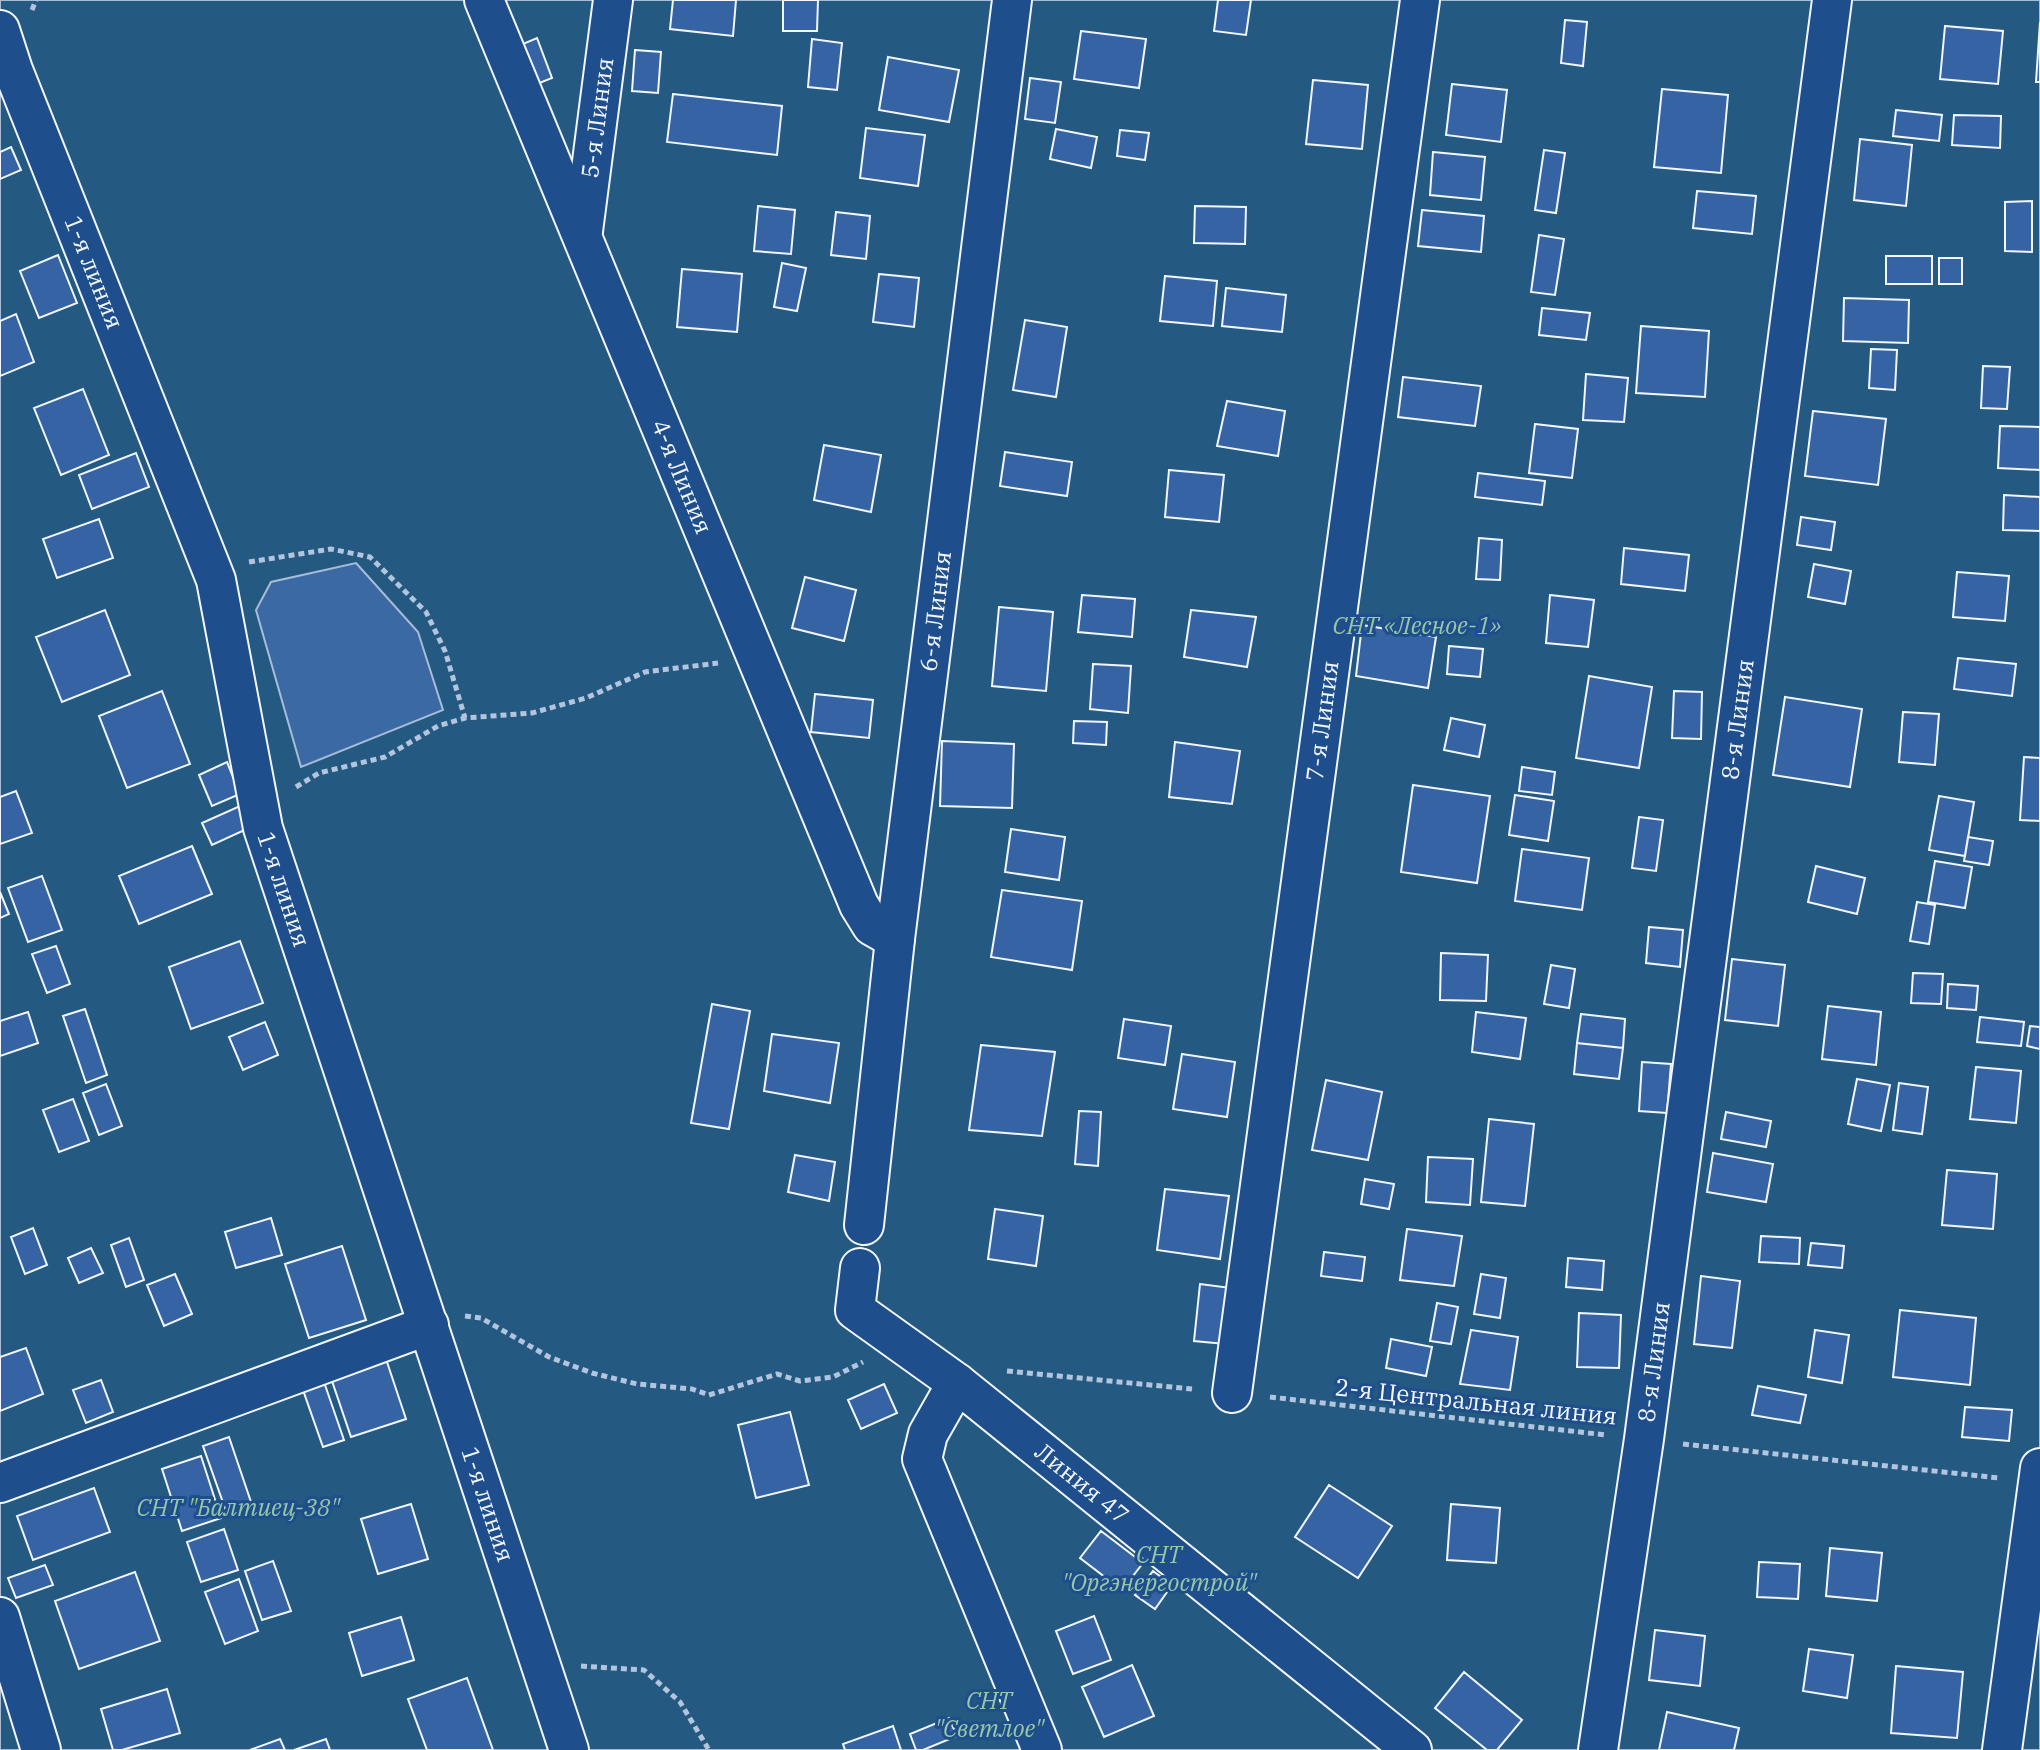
<svg xmlns="http://www.w3.org/2000/svg" width="2040" height="1750" font-family="'IBM Plex Serif',serif">
  <style>
    .green { fill: #245a82; stroke: #a8bbd7; stroke-width: 2 }
    .water { fill: #3b69a3; stroke: #a8bbd7; stroke-width: 2 }
    .building { fill: #3563a3; stroke: #f2f6ff; stroke-width: 2 }
    .lines { fill: none; stroke-linecap: round; stroke-linejoin: round }
    .street-casing { stroke: #f2f6ff; stroke-width: 42 }
    .path { stroke: #b3c4dc; stroke-width: 5; stroke-dasharray: 6 4; stroke-linecap: butt }
    .street { stroke: #1f4e8c; stroke-width: 38 }
    .labels { text-anchor: middle; stroke-width: 6; stroke-linejoin: round; paint-order: stroke }
    .street-label { font-size: 24px; fill: #f2f6ff; stroke: #1f4e8c }
    .park-label { font-size: 24px; font-style: italic; fill: #97c8a6; stroke: #1f4e8c }
  </style>
  <rect width="100%" height="100%" fill="#1f4e8c"/>
  <path class="green" d="M0 0H2040V1750H0Z"/>
  <path class="water" d="M356 563 418 632 443 710 301 767 256 610 271 582Z"/>
  <path class="building" d="M673 0H736L733 36 670 29Z
    M783 0H818L817 31H783Z
    M1218 0H1251L1246 35 1214 31Z
    M1565 20 1587 22 1583 66 1561 63Z
    M2040 22V82H2036Z
    M1945 26 2003 31 1998 84 1940 79Z
    M1081 31 1146 39 1139 88 1074 79Z
    M537 38 552 78 527 88 511 49Z
    M812 39 842 43 837 90 808 87Z
    M635 50 661 52 658 93 632 91Z
    M888 57 959 70 949 122 879 110Z
    M1030 78 1061 82 1055 123 1025 119Z
    M1313 80 1368 85 1362 149 1306 144Z
    M1452 84 1507 90 1501 142 1446 135Z
    M1662 89 1728 95 1721 173 1654 167Z
    M673 94 782 106 777 155 667 142Z
    M1896 110 1942 115 1939 141 1893 136Z
    M1954 115 2001 116 2000 148 1952 145Z
    M866 128 925 135 918 186 860 178Z
    M1056 129 1097 137 1091 168 1050 159Z
    M1120 130 1149 133 1145 160 1117 156Z
    M1860 139 1912 145 1906 206 1854 200Z
    M11 147 21 170 0 179V152Z
    M1544 150 1565 153 1556 213 1535 210Z
    M1433 152 1485 157 1481 200 1430 195Z
    M1697 191 1756 196 1752 234 1693 228Z
    M2032 201V252L2005 251V202Z
    M758 206 795 210 791 254 754 251Z
    M1195 206 1246 207 1245 244 1194 243Z
    M1422 210 1484 216 1481 252 1418 246Z
    M836 212 870 216 866 259 831 255Z
    M1539 235 1564 239 1555 295 1531 292Z
    M58 255 77 303 39 318 20 271Z
    M1886 256H1932V284H1886Z
    M1939 258H1962V284H1939Z
    M782 263 806 268 797 311 774 307Z
    M682 269 742 274 737 332 677 327Z
    M879 274 919 278 914 327 873 322Z
    M1165 276 1217 281 1213 326 1160 321Z
    M1226 288 1286 295 1282 332 1222 326Z
    M1844 298 1909 300 1908 343 1843 341Z
    M1542 308 1590 313 1586 340 1539 335Z
    M16 314 34 362 0 376V321Z
    M1025 320 1067 327 1056 397 1013 390Z
    M1641 326 1709 331 1705 397 1636 393Z
    M1871 349 1897 350 1895 390 1869 388Z
    M1983 366 2010 367 2007 409 1981 408Z
    M1586 374 1628 378 1624 422 1583 420Z
    M1403 377 1481 386 1475 426 1398 417Z
    M83 389 109 455 61 475 34 408Z
    M1227 401 1285 411 1278 456 1217 446Z
    M1813 411 1886 419 1878 485 1805 476Z
    M1535 424 1578 429 1572 478 1529 473Z
    M2000 426 2040 427V470L1998 468Z
    M824 445 881 455 871 512 814 500Z
    M1005 452 1072 462 1067 496 1000 486Z
    M136 453 149 487 92 509 79 475Z
    M1169 470 1224 475 1219 522 1165 517Z
    M1478 473 1545 481 1542 505 1475 497Z
    M2004 495 2040 497V531L2003 530Z
    M1801 517 1835 522 1831 550 1797 545Z
    M99 519 113 558 57 578 43 539Z
    M1479 538 1502 540 1500 580 1476 579Z
    M1624 548 1689 555 1685 591 1621 584Z
    M1814 564 1851 571 1845 604 1808 597Z
    M1957 572 2009 576 2005 621 1953 617Z
    M805 577 856 590 844 641 792 628Z
    M1082 595 1135 599 1132 637 1078 632Z
    M1550 595 1594 600 1588 647 1546 643Z
    M999 607 1053 612 1046 691 992 686Z
    M105 610 130 675 62 702 36 637Z
    M1191 610 1256 617 1247 667 1184 657Z
    M1362 625 1436 637 1428 688 1356 676Z
    M1449 646 1483 649 1480 677 1447 674Z
    M1958 658 2016 664 2012 696 1954 689Z
    M1093 664 1131 666 1128 713 1090 709Z
    M1589 676 1652 687 1639 768 1576 758Z
    M162 691 190 764 127 788 99 716Z
    M1674 691 1702 692 1701 739 1672 738Z
    M815 694 873 700 869 738 811 732Z
    M1785 697 1862 709 1850 787 1773 775Z
    M1903 712 1939 714 1935 765 1899 762Z
    M1451 718 1485 725 1479 757 1444 750Z
    M1074 721 1107 722 1106 745 1073 743Z
    M942 741 1014 744 1012 808 940 806Z
    M1175 742 1240 751 1232 804 1169 797Z
    M2024 757 2040 758V821L2020 820Z
    M227 762 240 794 212 806 199 775Z
    M1522 767 1555 772 1552 795 1519 791Z
    M1413 785 1490 796 1477 883 1401 872Z
    M16 791 32 833 0 844V797Z
    M1515 795 1554 801 1548 841 1509 835Z
    M1939 796 1974 802 1965 856 1929 850Z
    M240 806 249 828 212 845 202 823Z
    M1639 817 1663 820 1656 871 1632 868Z
    M1011 829 1065 837 1059 880 1005 872Z
    M1968 837 1993 841 1989 865 1964 861Z
    M192 846 212 894 139 924 119 876Z
    M1522 849 1589 858 1582 910 1515 901Z
    M1935 861 1972 867 1965 908 1928 902Z
    M1816 866 1865 878 1857 914 1808 902Z
    M42 876 62 930 28 942 8 888Z
    M1002 890 1082 901 1072 970 991 957Z
    M0 892 9 914 0 918Z
    M1917 902 1935 905 1929 944 1910 941Z
    M1649 927 1683 930 1680 967 1646 963Z
    M240 941 263 1003 191 1029 169 967Z
    M56 946 70 984 47 993 32 954Z
    M1441 953 1488 955 1486 1001 1440 1000Z
    M1732 959 1785 965 1778 1026 1725 1020Z
    M1551 965 1575 969 1569 1008 1544 1004Z
    M1913 973 1943 974 1941 1004 1911 1003Z
    M1948 984 1978 986 1976 1010 1947 1008Z
    M712 1004 750 1011 729 1129 691 1123Z
    M1828 1006 1881 1012 1876 1065 1822 1059Z
    M85 1009 107 1075 86 1083 63 1016Z
    M28 1012 38 1043 0 1056V1021Z
    M1476 1012 1526 1018 1520 1059 1472 1052Z
    M1581 1014 1625 1019 1623 1048 1577 1043Z
    M1980 1017 2024 1022 2021 1046 1977 1042Z
    M1124 1019 1171 1026 1165 1065 1118 1058Z
    M265 1022 278 1055 243 1070 229 1037Z
    M2030 1026 2040 1027V1049L2027 1046Z
    M772 1034 839 1043 830 1103 764 1091Z
    M1577 1043 1623 1048 1619 1079 1574 1074Z
    M981 1045 1055 1052 1042 1136 969 1130Z
    M1182 1054 1235 1062 1227 1117 1173 1109Z
    M1642 1062 1671 1064 1667 1113 1639 1111Z
    M1976 1067 2021 1071 2016 1123 1970 1119Z
    M1857 1079 1890 1085 1881 1131 1848 1124Z
    M1326 1080 1382 1092 1368 1160 1312 1150Z
    M1899 1083 1928 1087 1922 1134 1893 1130Z
    M106 1084 122 1126 99 1135 83 1093Z
    M73 1099 89 1141 59 1152 43 1110Z
    M1079 1111 1101 1112 1098 1166 1075 1164Z
    M1726 1112 1771 1121 1766 1147 1721 1139Z
    M1489 1119 1534 1124 1525 1206 1481 1202Z
    M1713 1153 1773 1164 1766 1202 1707 1192Z
    M795 1155 835 1162 829 1201 788 1192Z
    M1428 1157 1473 1159 1470 1205 1426 1202Z
    M1947 1170 1997 1174 1993 1229 1942 1225Z
    M1365 1179 1394 1184 1389 1209 1361 1204Z
    M1165 1189 1229 1196 1220 1259 1157 1250Z
    M995 1209 1043 1216 1036 1266 988 1259Z
    M271 1218 282 1255 236 1268 225 1232Z
    M33 1228 47 1265 25 1274 11 1237Z
    M1407 1229 1462 1236 1454 1286 1400 1280Z
    M1761 1236 1800 1238 1799 1264 1759 1262Z
    M129 1238 144 1280 126 1287 111 1245Z
    M1811 1243 1844 1246 1842 1268 1808 1265Z
    M342 1246 366 1320 309 1338 285 1264Z
    M91 1248 103 1273 79 1283 68 1258Z
    M1324 1252 1365 1257 1362 1281 1321 1276Z
    M1568 1258 1604 1261 1602 1290 1566 1287Z
    M175 1274 192 1314 164 1326 147 1285Z
    M1481 1274 1506 1278 1500 1318 1474 1314Z
    M1701 1276 1740 1281 1732 1348 1694 1344Z
    M1200 1284 1231 1288 1225 1344 1194 1341Z
    M1437 1303 1458 1307 1451 1344 1430 1341Z
    M1900 1310 1976 1318 1970 1385 1893 1377Z
    M1579 1313 1621 1315 1619 1368 1577 1367Z
    M1471 1330 1518 1337 1510 1390 1460 1384Z
    M1815 1330 1849 1335 1842 1383 1808 1377Z
    M1391 1339 1432 1347 1426 1376 1386 1368Z
    M26 1348 43 1394 0 1411V1357Z
    M386 1359 406 1419 351 1437 331 1378Z
    M101 1380 113 1412 86 1423 73 1390Z
    M324 1382 344 1440 323 1447 303 1390Z
    M884 1384 897 1413 861 1429 848 1400Z
    M1758 1386 1806 1395 1800 1423 1752 1415Z
    M1965 1407 2012 1410 2009 1441 1962 1437Z
    M790 1412 809 1485 756 1498 738 1425Z
    M229 1437 251 1502 226 1511 203 1446Z
    M201 1456 221 1518 182 1531 162 1469Z
    M1329 1485 1392 1526 1358 1578 1295 1537Z
    M94 1488 110 1532 33 1560 17 1516Z
    M411 1504 428 1559 378 1574 361 1519Z
    M1451 1504 1500 1508 1496 1563 1447 1560Z
    M224 1529 238 1570 201 1582 187 1542Z
    M1101 1531 1143 1563 1122 1590 1080 1558Z
    M1830 1548 1882 1553 1877 1601 1826 1596Z
    M273 1561 291 1611 262 1620 245 1571Z
    M1759 1562 1800 1564 1798 1599 1757 1597Z
    M45 1565 53 1585 16 1598 8 1578Z
    M1153 1571 1172 1585 1155 1609 1135 1595Z
    M135 1572 160 1641 79 1669 55 1601Z
    M239 1579 258 1631 225 1644 205 1592Z
    M1094 1616 1111 1660 1073 1674 1056 1631Z
    M401 1617 414 1660 362 1676 349 1633Z
    M1655 1630 1705 1636 1700 1686 1649 1680Z
    M1809 1649 1853 1655 1847 1698 1803 1691Z
    M1132 1665 1154 1716 1104 1737 1082 1687Z
    M1896 1666 1963 1672 1957 1738 1891 1733Z
    M1464 1672 1522 1720 1497 1750H1487L1435 1708Z
    M467 1678 493 1750H427L408 1699Z
    M167 1689 180 1733 122 1750H113L101 1709Z
    M1667 1712 1739 1728 1734 1750H1659Z
    M949 1718 957 1736 923 1750H916L910 1734Z
    M893 1726 901 1750H845L843 1744Z
    M280 1739 285 1750H250Z
    M326 1739 330 1750H294Z"/>
  <g class="lines">
    <defs>
      <g id="street">
        <path id="s1" d="M484 0 859 905 872 926 895 939"/>
        <path id="s2" d="M0 30 13 70 216 580 263 828 569 1750"/>
        <path id="s3" d="M583 231 613 0"/>
        <path id="s4" d="M864 1225 895 939 1012 0"/>
        <path id="s5" d="M860 1268 855 1310 957 1383 1412 1750"/>
        <path d="M957 1383 928 1434 922 1459 1042 1750"/>
        <path id="s6" d="M1232 1393 1420 0"/>
        <path d="M0 1483 429 1325"/>
        <path d="M0 1617 41 1750"/>
        <path id="s7" d="M1598 1750 1644 1439 1832 0"/>
        <path d="M2002 1750 2040 1468"/>
      </g>
    </defs>
    <use href="#street" class="street-casing"/>
    <path class="path" d="M32 10 36 0
      M249 562 331 549 370 557 426 612 445 651 465 718
      M296 787 319 773 385 757 438 726 465 718 532 713 586 698 645 672 718 663
      M465 1316 481 1318 549 1357 592 1373 637 1384 692 1389 709 1395 777 1374 800 1381 833 1377 863 1362
      M1007 1371 1192 1389
      M1270 1397 1606 1435
      M1683 1444 1999 1478
      M581 1666 644 1670 680 1702 709 1750"/>
    <use href="#street" class="street"/>
  </g>
  <g class="labels">
    <g class="street-label">
      <text dy="8" stroke="none"><textPath href="#s3" startOffset="114">5-я Линия</textPath></text>
      <text dy="8" stroke="none"><textPath href="#s2" startOffset="260">1-я линия</textPath></text>
      <text dy="8" stroke="none"><textPath href="#s1" startOffset="516">4-я Линия</textPath></text>
      <text dy="8" stroke="none"><textPath href="#s4" startOffset="618">6-я Линия</textPath></text>
      <text dy="8" stroke="none"><textPath href="#s7" startOffset="1040">8-я Линия</textPath></text>
      <text dy="8" stroke="none"><textPath href="#s6" startOffset="678">7-я Линия</textPath></text>
      <text dy="8" stroke="none"><textPath href="#s2" startOffset="908">1-я линия</textPath></text>
      <text dy="8" stroke="none"><textPath href="#s7" startOffset="392">8-я Линия</textPath></text>
      <text transform="translate(1476 1402) rotate(6)" y="8">2-я Центральная линия</text>
      <text dy="8" stroke="none"><textPath href="#s5" startOffset="328">Линия 47</textPath></text>
      <text dy="8" stroke="none"><textPath href="#s2" startOffset="1556">1-я линия</textPath></text>
    </g>
    <g class="park-label">
      <text x="1417" y="634">СНТ «Лесное-1»</text>
      <text x="238" y="1516">СНТ "Балтиец-38"</text>
      <text x="1159" y="1563">СНТ<tspan x="1159" dy="28">"Оргэнергострой"</tspan></text>
      <text x="989" y="1709">СНТ<tspan x="989" dy="28">"Светлое"</tspan></text>
    </g>
  </g>
</svg>
